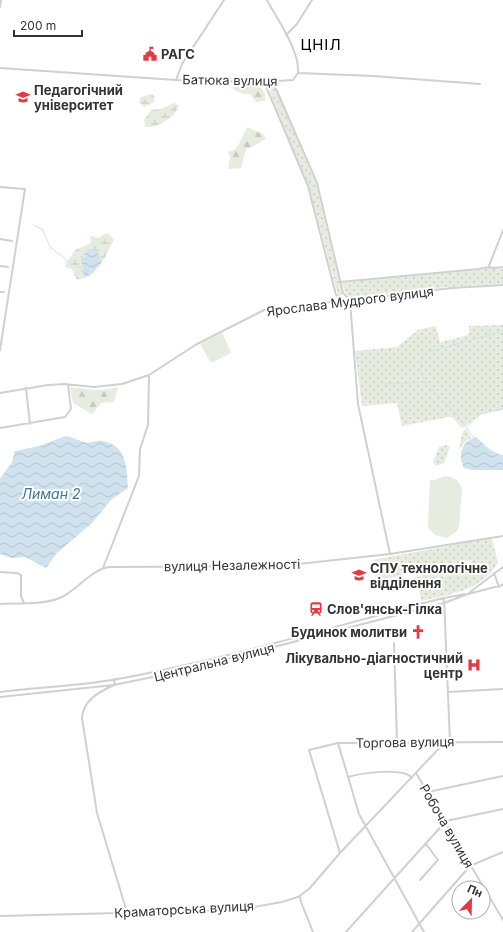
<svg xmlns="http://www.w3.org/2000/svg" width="503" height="932" font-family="Inter,sans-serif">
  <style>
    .grass { fill: #e6ecdf }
    .forest { fill: url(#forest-firs) }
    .wetland { fill: url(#wetland-marsh) }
    .park { fill: url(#park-dots) }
    .water { fill: url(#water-waves) }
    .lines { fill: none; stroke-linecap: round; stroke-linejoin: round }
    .stream { stroke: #cfe2ee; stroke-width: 1 }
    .minor { stroke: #d0d0d0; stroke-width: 2 }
    .labels { text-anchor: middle; stroke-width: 4; stroke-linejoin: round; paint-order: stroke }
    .poi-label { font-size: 13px; font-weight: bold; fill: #333; stroke: #fff; text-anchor: start }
    .street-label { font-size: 13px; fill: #333; stroke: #fff }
    .water-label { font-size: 14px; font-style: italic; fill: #3f7597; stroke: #fff }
    .quarter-label { font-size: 15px; letter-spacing: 1px; fill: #000; stroke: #fff }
  </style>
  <defs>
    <pattern id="forest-firs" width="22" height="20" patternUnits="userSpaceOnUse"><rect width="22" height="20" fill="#e6ecdf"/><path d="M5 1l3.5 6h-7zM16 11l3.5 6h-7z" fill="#c6cbc0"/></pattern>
    <pattern id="wetland-marsh" width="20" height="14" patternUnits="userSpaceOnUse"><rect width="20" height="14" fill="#e6ecdf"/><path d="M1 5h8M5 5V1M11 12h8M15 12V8" fill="none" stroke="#c6cbc0"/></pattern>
    <pattern id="park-dots" width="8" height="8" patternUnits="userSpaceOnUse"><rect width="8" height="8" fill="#e6ecdf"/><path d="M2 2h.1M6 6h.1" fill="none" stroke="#c6cbc0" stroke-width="1.8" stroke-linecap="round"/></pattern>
    <pattern id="water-waves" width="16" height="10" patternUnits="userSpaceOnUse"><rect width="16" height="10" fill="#cfe2ee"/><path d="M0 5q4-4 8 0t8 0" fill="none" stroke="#b2c2cd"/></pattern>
  </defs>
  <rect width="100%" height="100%" fill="#fff"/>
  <path class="grass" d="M222 333 223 334 231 353 211 363 200 344Z
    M445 476C454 477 459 480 462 489L459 526 457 531 447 538 435 535 428 527 430 480H435Z"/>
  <path class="forest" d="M233 82 259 84 265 94V101L256 102 250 94H243L233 89Z
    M247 127 263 134 266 139C258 142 254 147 246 149L241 168 228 169 230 157 228 152 234 150 238 146Z
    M70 387C86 389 103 392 118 387L114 402 101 403 92 414 73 403Z"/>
  <path class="wetland" d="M152 94 155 97 153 103 144 107 139 102 141 97Z
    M174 103 179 106C174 118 158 128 145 127L144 120 151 110 161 109Z
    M105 234H109L114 240 104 259 102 262 95 250 86 251 87 254 83 257 81 262 84 278 77 280 72 269 65 267 67 263H64L68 261 75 250 91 243 90 236 99 238Z"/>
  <path class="park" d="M269 84 274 86 316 184 342 294 341 296H338L309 186 268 87Z
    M489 268 503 269V284L447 287 352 298 346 294 342 283 479 270Z
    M503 325V410L481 414 462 428 452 417H448L402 426 397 403 362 406 355 351 397 347 418 330 436 326 440 342 469 335V326Z
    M466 429 471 438 465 442 459 450 462 433Z
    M445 445 450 447 444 463 436 466 433 462 439 447Z
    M492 538 498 563C479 592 453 593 422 601L418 587 403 590 400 581 471 563V560L376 581 372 560Z"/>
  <path class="water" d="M88 249 96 250 102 262 92 274 84 278 81 259 86 256V251Z
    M66 436C73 437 77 440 84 442 90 444 97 440 102 441 127 445 127 468 128 488L111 500 92 523 56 554 46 568 25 557 12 558 0 554V479L12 462 15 451 39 446Z
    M476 437C484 444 491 453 503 455V470H473L464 468C457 455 462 441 476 437Z"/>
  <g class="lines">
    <path class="stream" d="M34 225 43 230 49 245 55 251 76 267H82
      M425 382C418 371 420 360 428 352L503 331
      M385 384 426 382 439 397 456 413 473 437
      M467 426 481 414 503 408"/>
    <path class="minor" d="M267 0C277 19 300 51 298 73
      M0 7 1 0
      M286 35 297 24 312 0
      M0 68 176 80 260 82 293 80 298 73
      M298 73 373 76 480 84
      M176 80 182 64 224 0
      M273 82 317 183 343 293 350 300
      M261 83 266 87 271 98 308 186 336 295 343 300
      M0 187 25 189 0 350
      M0 239 12 241
      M0 266 8 267
      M489 266 503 230
      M340 282 479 269C490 266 493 269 503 267
      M0 292H4
      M350 301 358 404 390 554
      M26 388 30 424
      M0 393 48 385 64 384 94 387 122 384 149 375 197 344 264 310 452 288 503 285
      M0 428 65 417 71 409 68 385
      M103 568 139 476 140 449 148 425 149 375
      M0 572 17 573 21 575V596L24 603
      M494 573 499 587
      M469 593 503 567
      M444 598 450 742
      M0 604C18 603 46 605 62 597 78 589 91 570 109 567L280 566 390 554 503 536
      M394 643 397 743
      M115 679 114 685C99 692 83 700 82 718L97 813 126 909 128 912
      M0 692C39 687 79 686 118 679 226 659 332 627 439 599L465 594
      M448 692 503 689
      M0 697 114 685 177 672 444 603 468 594 503 585
      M338 743 359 814 424 932
      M416 773 503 920
      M348 777C361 773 404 767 412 778
      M428 792 503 776
      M340 853 309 750 338 743 503 742
      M420 880 438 860 426 844
      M300 896 301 902 313 932
      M0 916 237 910 282 902 298 897 309 889 340 853 445 742
      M346 932 446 821 503 809
      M412 932 470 866 503 852"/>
  </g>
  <defs>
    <symbol id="civic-bare" viewBox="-9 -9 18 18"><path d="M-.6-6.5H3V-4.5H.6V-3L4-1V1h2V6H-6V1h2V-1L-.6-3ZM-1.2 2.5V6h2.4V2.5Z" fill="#e63946" stroke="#fff" stroke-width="2.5" paint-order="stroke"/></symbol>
    <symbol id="university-bare" viewBox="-9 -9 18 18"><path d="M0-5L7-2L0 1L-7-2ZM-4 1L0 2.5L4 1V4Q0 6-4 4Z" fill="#e63946" stroke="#fff" stroke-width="2.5" paint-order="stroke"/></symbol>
    <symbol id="station-bare" viewBox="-9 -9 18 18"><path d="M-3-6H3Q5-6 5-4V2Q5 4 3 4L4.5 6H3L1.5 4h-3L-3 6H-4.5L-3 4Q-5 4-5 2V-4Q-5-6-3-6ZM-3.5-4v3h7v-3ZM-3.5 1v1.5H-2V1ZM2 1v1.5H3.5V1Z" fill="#e63946" stroke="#fff" stroke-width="2.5" paint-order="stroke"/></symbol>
    <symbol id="church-bare" viewBox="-9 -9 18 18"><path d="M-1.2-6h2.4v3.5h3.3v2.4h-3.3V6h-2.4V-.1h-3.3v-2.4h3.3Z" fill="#e63946" stroke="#fff" stroke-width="2.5" paint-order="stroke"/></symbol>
    <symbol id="hospital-bare" viewBox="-9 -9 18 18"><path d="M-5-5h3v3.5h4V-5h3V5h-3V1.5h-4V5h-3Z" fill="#e63946" stroke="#fff" stroke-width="2.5" paint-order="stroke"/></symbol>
  </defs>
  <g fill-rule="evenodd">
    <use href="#civic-bare" x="140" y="44" width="20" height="20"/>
    <use href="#university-bare" x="13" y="87" width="20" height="20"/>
    <use href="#university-bare" x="349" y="565" width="20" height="20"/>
    <use href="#station-bare" x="306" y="599" width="20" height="20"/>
    <use href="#church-bare" x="408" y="622" width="20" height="20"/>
    <use href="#hospital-bare" x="464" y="655" width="20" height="20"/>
  </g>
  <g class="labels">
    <g class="poi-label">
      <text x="161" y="59">РАГС</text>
      <text x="34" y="95">Педагогічний<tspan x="34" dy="15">університет</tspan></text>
      <text x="370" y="573">СПУ технологічне<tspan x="370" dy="15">відділення</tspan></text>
      <text x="327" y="614">Слов'янськ-Гілка</text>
      <text x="407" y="637" text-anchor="end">Будинок молитви</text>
      <text x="463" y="663" text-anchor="end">Лікувально-діагностичний<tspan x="463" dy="15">центр</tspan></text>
    </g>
    <g class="street-label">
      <text transform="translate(230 80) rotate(1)" y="5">Батюка вулиця</text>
      <text transform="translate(350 301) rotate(-7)" y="5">Ярослава Мудрого вулиця</text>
      <text transform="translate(232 565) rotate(-1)" y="5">вулиця Незалежності</text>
      <text transform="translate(214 662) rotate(-14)" y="5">Центральна вулиця</text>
      <text transform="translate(405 742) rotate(-1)" y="5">Торгова вулиця</text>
      <text transform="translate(447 826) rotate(60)" y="5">Робоча вулиця</text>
      <text transform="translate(184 909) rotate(-3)" y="5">Краматорська вулиця</text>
    </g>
    <g class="water-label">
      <text x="51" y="499">Лиман 2</text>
    </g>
    <g class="quarter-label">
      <text x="321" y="50">ЦНІЛ</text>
    </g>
  </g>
  <g transform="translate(471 900) rotate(23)"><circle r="19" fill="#ffffff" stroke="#adadad"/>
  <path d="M0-3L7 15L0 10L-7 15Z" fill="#e63946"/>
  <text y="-6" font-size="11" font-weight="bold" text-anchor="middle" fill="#333333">Пн</text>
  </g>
  <path d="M14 30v6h68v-6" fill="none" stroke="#333333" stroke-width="2"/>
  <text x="20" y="30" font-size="12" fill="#333333" stroke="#ffffff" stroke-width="3" paint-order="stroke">200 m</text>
</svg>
